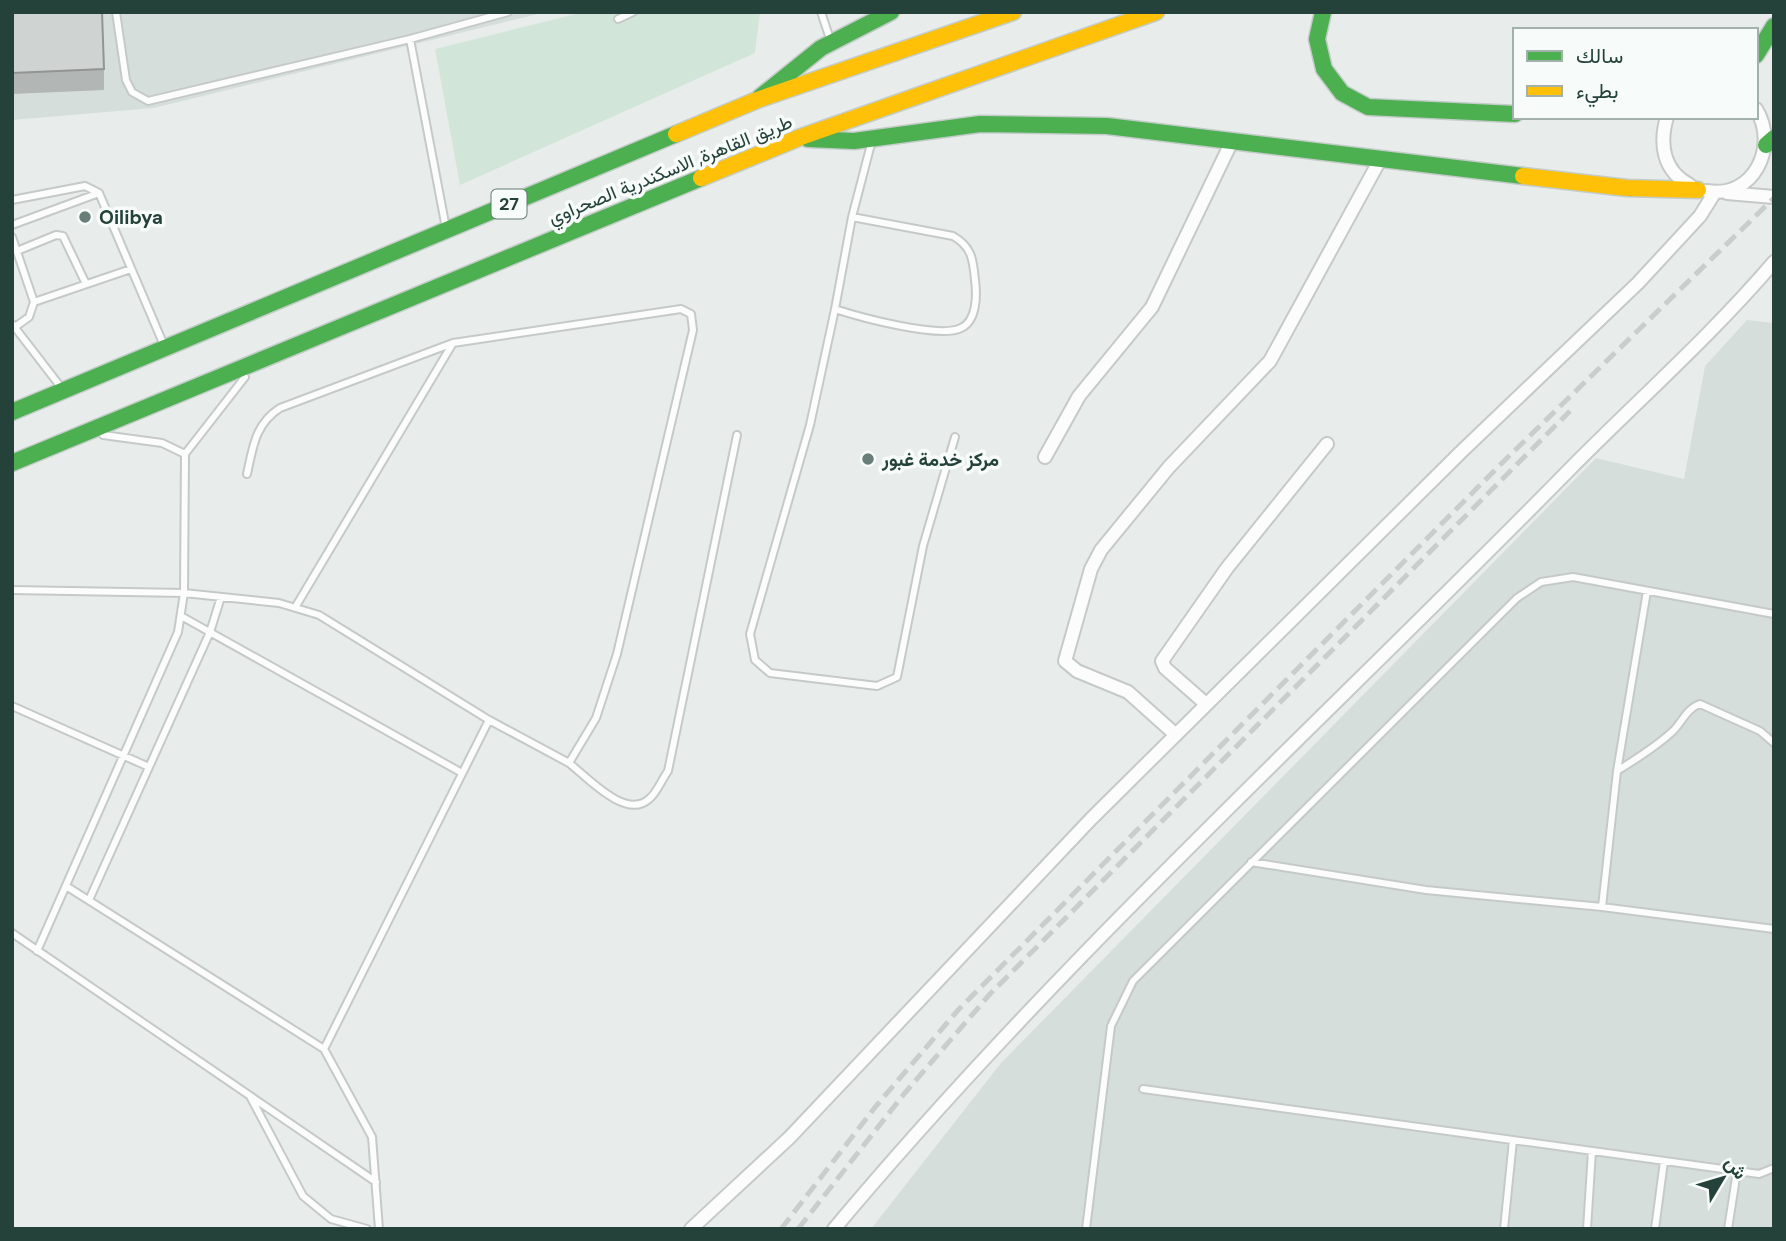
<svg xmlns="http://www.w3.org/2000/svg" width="1786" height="1241" font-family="'DM Sans',Vazirmatn,sans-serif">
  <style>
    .built { fill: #d6dedb }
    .green { fill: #d1e6d8 }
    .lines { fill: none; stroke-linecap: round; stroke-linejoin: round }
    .lane-casing { stroke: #c5cac8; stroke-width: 10 }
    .street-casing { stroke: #c5cac8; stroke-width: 16 }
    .fast-casing { stroke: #c3ccc9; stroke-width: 19 }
    .slow-casing { stroke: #c3ccc9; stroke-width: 19 }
    .lane { stroke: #fcfcfc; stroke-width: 6 }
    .street { stroke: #fcfcfc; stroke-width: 12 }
    .fast { stroke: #4caf50; stroke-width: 16 }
    .slow { stroke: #ffc107; stroke-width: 16 }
    .rail { stroke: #c9cdcc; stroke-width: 5; stroke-dasharray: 14 7; stroke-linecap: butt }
    .wall { fill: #b2b6b5 }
    .building { fill: #cfd4d2; stroke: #919493; stroke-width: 2 }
    .poi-dot { fill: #697e78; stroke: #f7fbf9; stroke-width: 2.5 }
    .labels { text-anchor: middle; stroke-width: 7; stroke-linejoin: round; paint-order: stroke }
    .shield { fill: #f7fbf9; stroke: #637a73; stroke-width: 2 }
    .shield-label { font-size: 18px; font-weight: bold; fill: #24423a }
    .street-label { font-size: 19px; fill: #24423a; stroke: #f7fbf9 }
    .poi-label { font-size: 19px; font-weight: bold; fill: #24423a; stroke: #f7fbf9; text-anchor: start }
  </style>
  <rect width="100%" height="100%" fill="#e8edeb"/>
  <path class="built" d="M12 12H546L154 108 12 120Z
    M1747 320 1774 323V1229H871L1001 1063 1596 458 1684 479 1705 366Z"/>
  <path class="green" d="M584 12H760L755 53 460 185 435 49Z"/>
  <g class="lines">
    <defs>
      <path id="lane" d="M116 12 126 80 132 92 148 101 410 39
        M821 12 829 36
        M618 19 633 12
        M12 200 85 186 99 193 163 343
        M852 217 953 236C972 247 973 259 975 280 977 295 977 321 961 328 940 339 859 317 835 309L852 217 871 144
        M445 223 410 39 508 12
        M12 225 99 193
        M12 237 34 302 29 317 15 327
        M17 251 56 235 63 236 86 284
        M34 302 131 269
        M835 309 810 425 750 634 755 660 770 673 877 686 897 677 923 546 955 437
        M13 325 60 386
        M103 435 162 443 185 454
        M247 474C253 447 255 424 280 408L453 343
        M12 590 184 593 279 603 319 615 489 720 569 763 596 718 617 654 693 330 691 314 681 309 453 343 296 606
        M1647 591 1617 771 1602 907 1774 929
        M181 616 462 773
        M12 706 149 767
        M569 763C588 778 626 820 649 799 657 793 662 779 668 771L737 435
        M1617 771C1636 759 1656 747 1673 731 1682 722 1687 708 1700 704L1760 731 1774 743
        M1251 862 1426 890 1602 907
        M66 886 324 1049 489 720
        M89 900 210 632 221 597
        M12 933 376 1182
        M37 951 178 632 184 593 185 454 245 377
        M324 1049 372 1137 379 1229
        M1143 1089 1759 1174 1774 1168
        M251 1098 303 1196 331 1219 367 1229
        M1086 1229 1111 1026 1133 981 1517 598 1541 582 1573 577 1774 614
        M1504 1229 1513 1140
        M1587 1229 1592 1151
        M1655 1229 1664 1161
        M1728 1229 1737 1171"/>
      <path id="street" d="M1667 117C1659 144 1663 171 1690 185
        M1707 191C1754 199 1779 146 1756 109
        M1727 193 1774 197
        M1045 457 1079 396 1152 307 1232 141
        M1206 704 1165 668 1162 661 1227 568 1327 444
        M1176 735 1128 692 1077 671 1065 661 1091 569 1101 550 1169 467 1270 361 1381 158
        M691 1229 789 1138 1091 819 1462 451 1638 283 1700 216 1715 192
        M834 1229C1060 959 1323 721 1569 470 1637 401 1711 336 1774 262"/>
      <path id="fast" d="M1323 12 1317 39 1324 69 1342 93 1368 107 1515 114
        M1756 55 1774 26
        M760 97 821 48 891 12
        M808 139 854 141 980 124 1107 126 1523 176
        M1766 145 1774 138
        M12 412 676 134
        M12 463 701 178"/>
      <path id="slow" d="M676 134 757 100 1013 12
        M1523 176 1627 188 1698 190
        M701 178 801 137 1156 12"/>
    </defs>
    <use href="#lane" class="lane-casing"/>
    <use href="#street" class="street-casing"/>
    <use href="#fast" class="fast-casing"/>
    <use href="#slow" class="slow-casing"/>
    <use href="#lane" class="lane"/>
    <use href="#street" class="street"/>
    <use href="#fast" class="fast"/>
    <use href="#slow" class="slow"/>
    <path class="rail" d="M781 1229 876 1106 959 1009 1509 456 1774 198
      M798 1229 904 1094 990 994 1570 411"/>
  </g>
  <path class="wall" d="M12 12 104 69V90L12 94Z"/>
  <path class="building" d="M12 12H102L104 69 12 73Z"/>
  <g class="poi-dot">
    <circle cx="85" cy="217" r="7"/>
    <circle cx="868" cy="459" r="7"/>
  </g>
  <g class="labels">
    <rect class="shield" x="491.5" y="189.5" width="35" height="29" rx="5"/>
    <g class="shield-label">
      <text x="509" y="210">27</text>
    </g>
    <g class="street-label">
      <text transform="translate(670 169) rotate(-22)" y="7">طريق القاهرة, الاسكندرية الصحراوي</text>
    </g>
    <g class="poi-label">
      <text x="99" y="224">Oilibya</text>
      <text x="882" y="466">مركز خدمة غبور</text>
    </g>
  </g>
  <rect width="1786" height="1241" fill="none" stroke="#24423a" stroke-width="28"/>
  <rect x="1513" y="28" width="245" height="91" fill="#f7fbf9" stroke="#a3b1ad" stroke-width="2"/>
  <rect x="1527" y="51" width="35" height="10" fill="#4caf50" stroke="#a3b1ad" stroke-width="2"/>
  <text x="1576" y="63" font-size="21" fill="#24423a">سالك</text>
  <rect x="1527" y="86" width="35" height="10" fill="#ffc107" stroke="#a3b1ad" stroke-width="2"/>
  <text x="1576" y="98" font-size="21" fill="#24423a">بطيء</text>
  <g transform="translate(1723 1178) rotate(52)" stroke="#f7fbf9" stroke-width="5" paint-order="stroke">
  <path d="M0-5L12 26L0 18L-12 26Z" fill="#24423a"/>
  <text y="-10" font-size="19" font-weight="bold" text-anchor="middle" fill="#24423a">ش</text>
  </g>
</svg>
